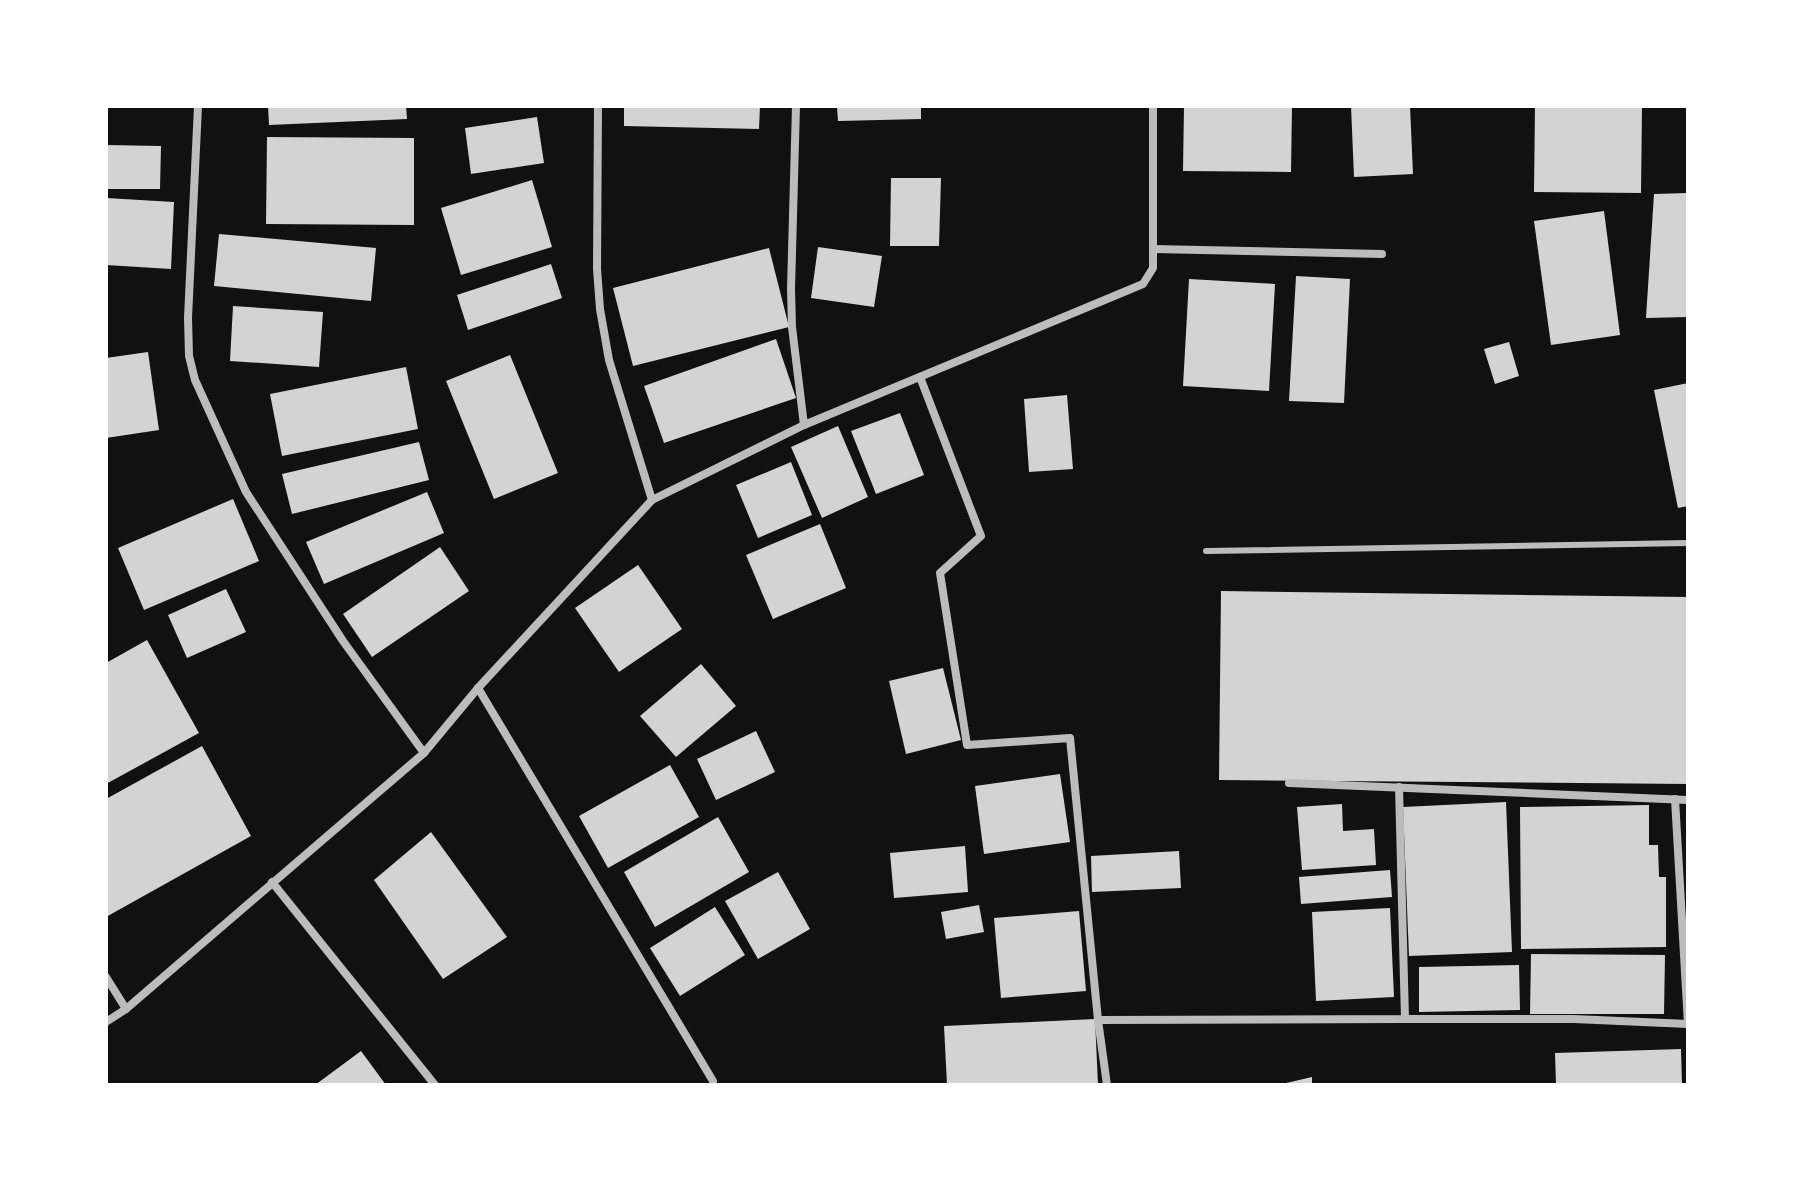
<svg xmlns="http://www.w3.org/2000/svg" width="1794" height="1191" font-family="'IBM Plex Sans',sans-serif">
  <rect width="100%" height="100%" fill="#111"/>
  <!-- building -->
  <g fill="#d3d3d3">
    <polygon points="268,106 406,106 407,119 269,125"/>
    <polygon points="624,106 760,106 759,129 624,126"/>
    <polygon points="837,106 921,106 921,119 838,121"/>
    <polygon points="1184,106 1292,106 1291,172 1183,171"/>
    <polygon points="1351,106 1410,106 1413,174 1354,177"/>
    <polygon points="1535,106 1642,106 1641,193 1534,192"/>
    <polygon points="537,117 544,163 471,174 465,128"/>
    <polygon points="267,137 414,138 414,225 266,224"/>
    <polygon points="106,145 161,146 160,189 106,189"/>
    <polygon points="891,178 941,178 939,246 890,246"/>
    <polygon points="532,180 552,247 461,275 441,208"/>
    <polygon points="1688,193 1688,317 1646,318 1654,194"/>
    <polygon points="106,198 174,202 171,269 106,265"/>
    <polygon points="1604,211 1620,335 1551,345 1534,221"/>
    <polygon points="219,234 376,248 371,301 214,286"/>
    <polygon points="818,247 882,256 874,307 811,298"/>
    <polygon points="769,248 789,327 633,366 613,288"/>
    <polygon points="551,264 562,298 468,330 457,295"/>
    <polygon points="1296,276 1350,279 1344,403 1289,401"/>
    <polygon points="1189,279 1275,284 1269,391 1183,386"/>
    <polygon points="233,306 323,312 319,367 230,361"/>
    <polygon points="776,339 796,398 664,443 644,386"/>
    <polygon points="1509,342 1519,376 1495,384 1484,349"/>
    <polygon points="148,352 159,430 106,438 106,358"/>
    <polygon points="510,355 558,473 494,499 446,381"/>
    <polygon points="406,367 418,429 282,456 270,394"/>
    <polygon points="1688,383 1688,506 1678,508 1654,390"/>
    <polygon points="1067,395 1073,469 1029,472 1024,399"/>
    <polygon points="900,413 924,475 876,494 851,431"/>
    <polygon points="838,426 868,497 822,518 791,447"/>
    <polygon points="419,442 429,480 292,514 282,474"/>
    <polygon points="791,462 812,515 758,538 736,485"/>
    <polygon points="427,492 444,533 324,584 306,542"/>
    <polygon points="233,499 259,561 144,610 118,548"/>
    <polygon points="820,524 846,588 773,619 746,555"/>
    <polygon points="440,547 469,591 372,657 343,614"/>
    <polygon points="638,565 682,629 619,672 575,608"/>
    <polygon points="226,589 246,632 187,658 168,615"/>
    <polygon points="1221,591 1688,597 1688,784 1219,780"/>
    <polygon points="147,640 199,733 106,784 106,663"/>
    <polygon points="701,664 736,706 676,757 640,716"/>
    <polygon points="943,668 961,740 906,754 889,681"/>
    <polygon points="756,731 775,772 716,800 697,759"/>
    <polygon points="202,746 251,836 106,917 106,799"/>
    <polygon points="670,765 699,817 608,868 579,816"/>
    <polygon points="1060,774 1070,842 984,854 975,786"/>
    <polygon points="1506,802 1512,952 1409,956 1403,807"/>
    <polygon points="1342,804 1343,831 1374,829 1376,865 1302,870 1297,807"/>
    <polygon points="1649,805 1649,845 1658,845 1659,877 1666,877 1666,947 1521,949 1520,807"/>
    <polygon points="718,817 749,872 655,927 624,872"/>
    <polygon points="431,832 507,937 443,979 374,880"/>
    <polygon points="965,846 968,892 894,898 890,853"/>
    <polygon points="1179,851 1181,888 1092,892 1091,856"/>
    <polygon points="1390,870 1392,897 1301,904 1299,877"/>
    <polygon points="778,872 810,929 758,959 725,901"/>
    <polygon points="979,905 984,932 946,939 941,912"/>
    <polygon points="715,907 745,955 680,996 650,948"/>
    <polygon points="1390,908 1394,997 1316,1001 1312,912"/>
    <polygon points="1079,911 1086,991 1001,998 994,918"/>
    <polygon points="1531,954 1665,955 1664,1014 1530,1014"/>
    <polygon points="1519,965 1520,1010 1419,1012 1419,967"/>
    <polygon points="1095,1019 1098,1085 947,1085 944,1026"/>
    <polygon points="1681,1049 1682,1085 1556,1085 1555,1053"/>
    <polygon points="361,1051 386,1085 315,1085"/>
    <polygon points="1312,1077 1312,1085 1282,1085 1282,1084"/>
  </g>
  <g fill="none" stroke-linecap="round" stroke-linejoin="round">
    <!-- service -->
    <polyline stroke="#bcbcbc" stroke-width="6" points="1206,551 1688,543"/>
    <!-- minor -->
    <g stroke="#bcbcbc" stroke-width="8">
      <polyline points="198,106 188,318 189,356 195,380 246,492 343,641 424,753"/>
      <polyline points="598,106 597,269 600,309 609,360 652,500"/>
      <polyline points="796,106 791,289 792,327 804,425"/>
      <polyline points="1153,249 1382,254"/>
      <polyline points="920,377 981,536 940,573 967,745 1070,738 1098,1020"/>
      <polyline points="478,688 713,1081"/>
      <polyline points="1289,783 1688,800"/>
      <polyline points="1675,799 1688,1024"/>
      <polyline points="272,882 435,1085"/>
      <polyline points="106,977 126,1009"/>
      <polyline points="1405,1019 1574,1019 1688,1024"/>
      <polyline points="106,1022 126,1009 424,753 478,688 652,500 804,425 1143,284 1153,268 1153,106"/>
      <polyline points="1107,1085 1098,1020 1405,1019 1399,787"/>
    </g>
  </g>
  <!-- border -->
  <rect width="1794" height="1191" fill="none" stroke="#ffffff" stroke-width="216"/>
</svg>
